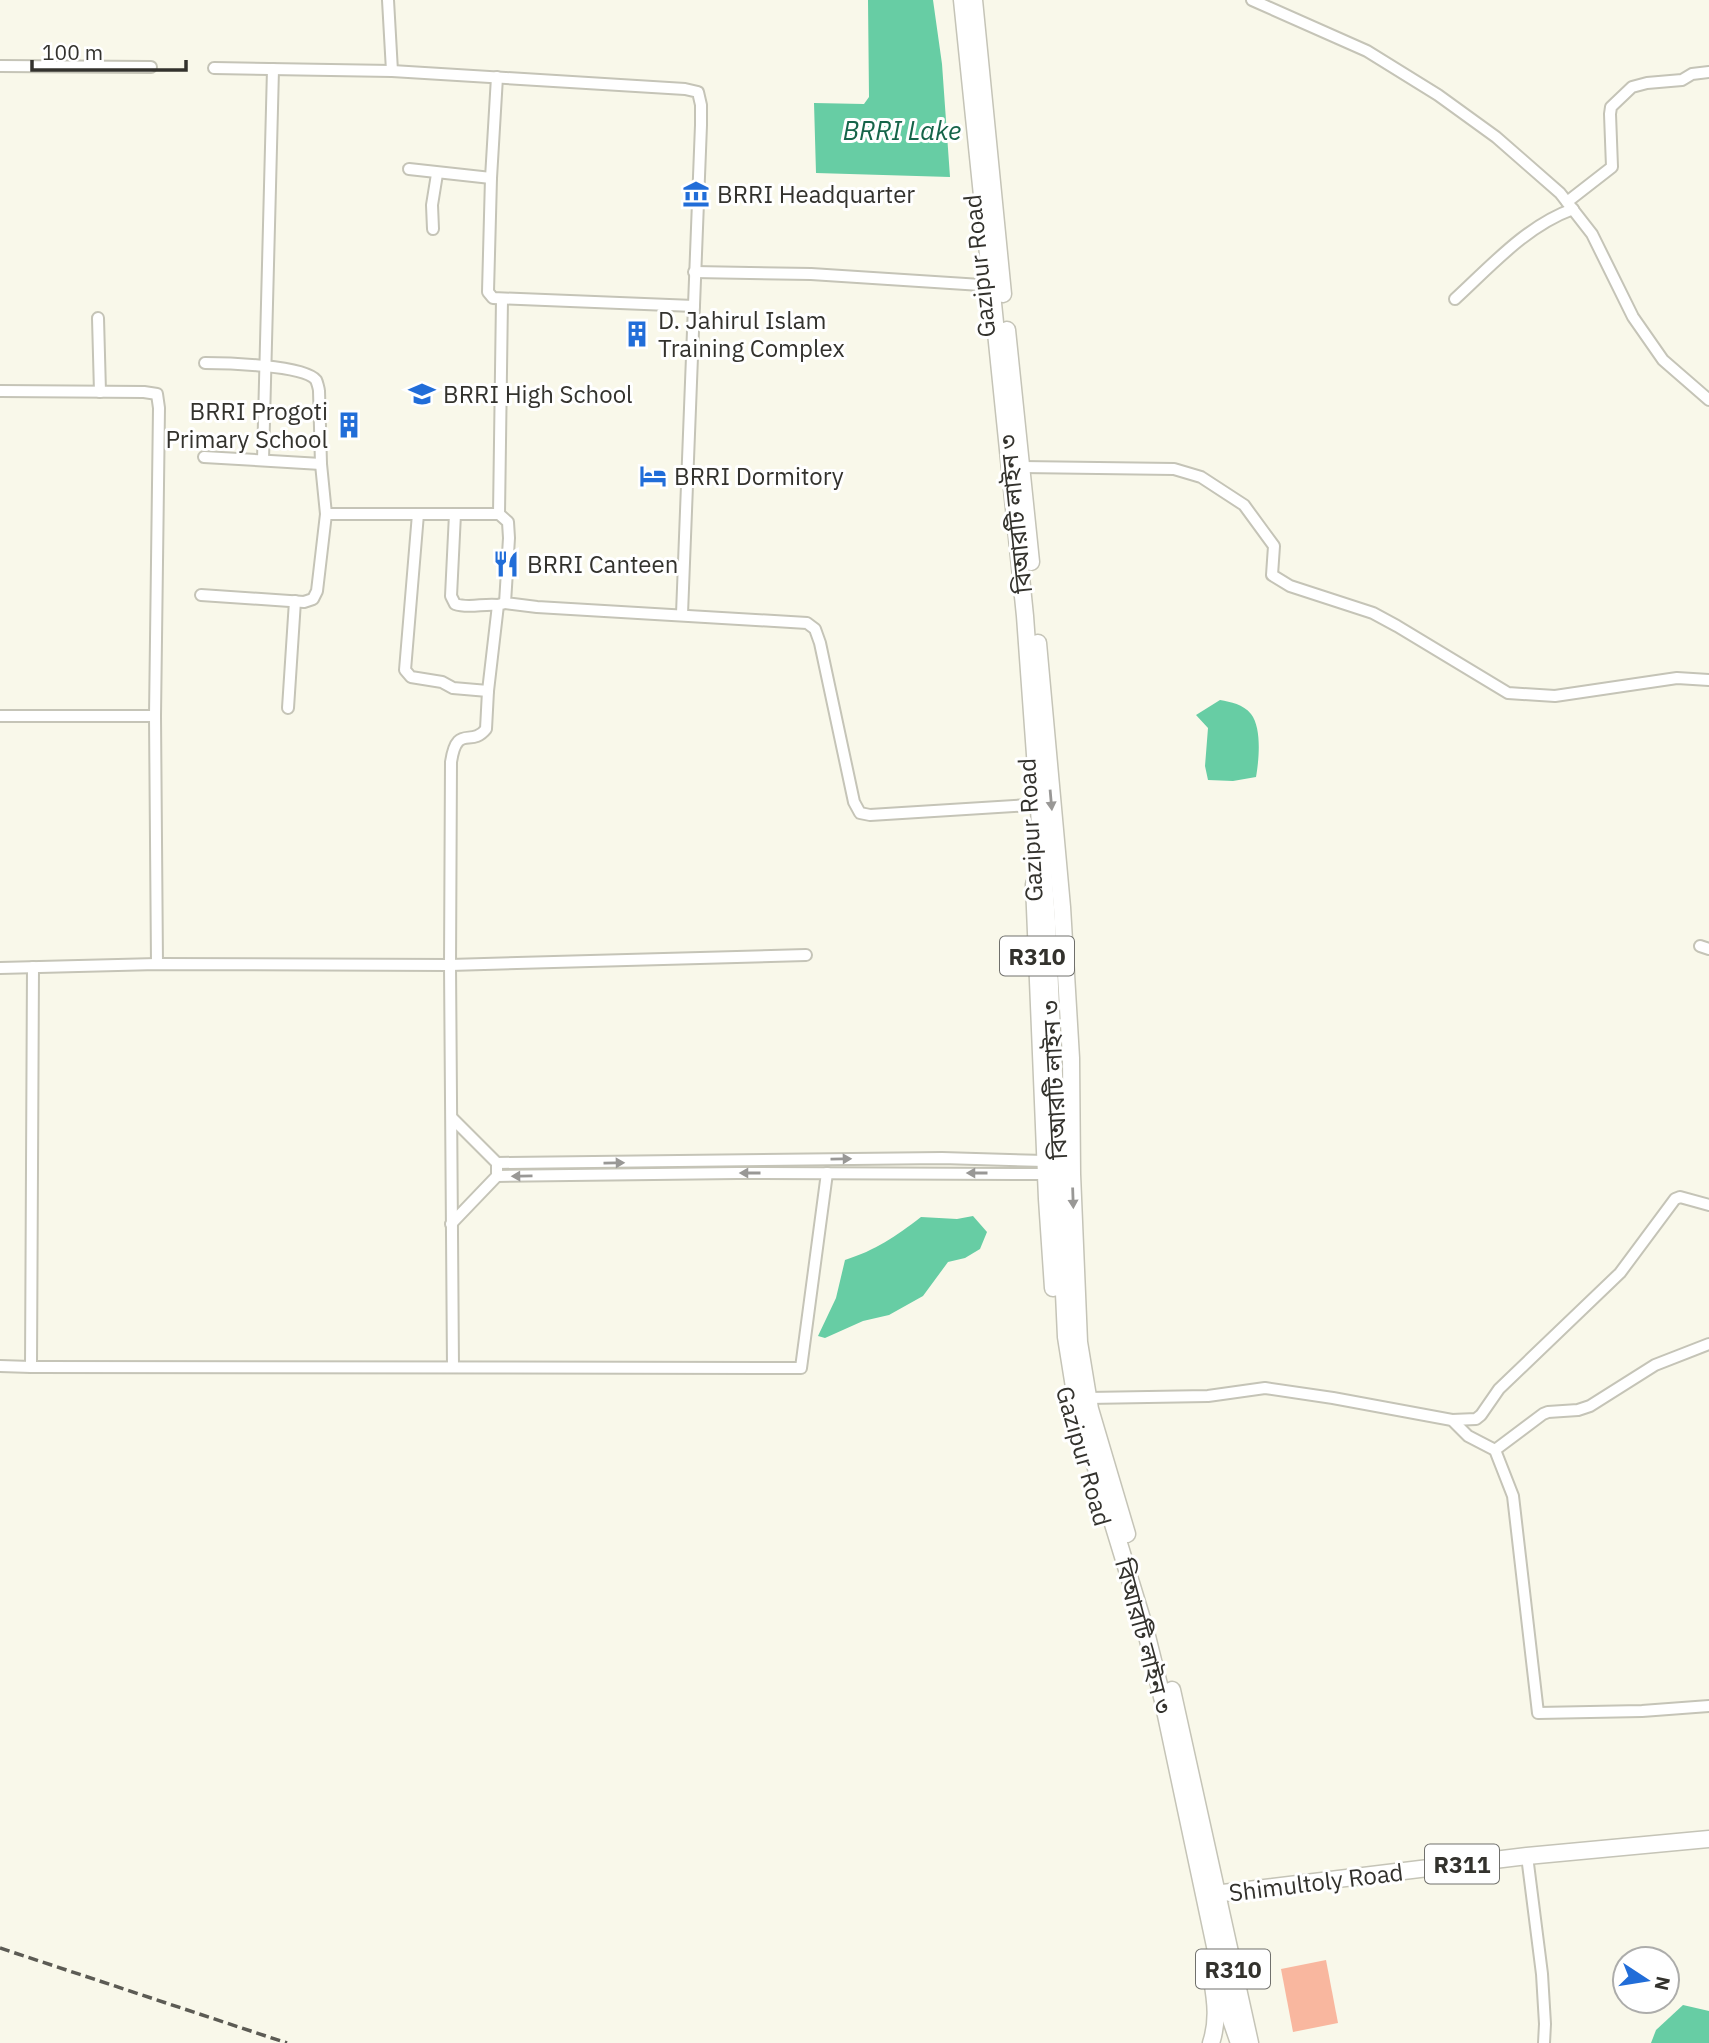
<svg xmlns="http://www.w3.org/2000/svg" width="1709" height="2043" font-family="'IBM Plex Sans','Noto Sans Bengali',sans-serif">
  <rect width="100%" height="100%" fill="#f9f8ea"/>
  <!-- green -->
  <polygon fill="#f9b79f" points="1326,1960 1338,2023 1293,2032 1281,1969"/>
  <!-- water -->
  <g fill="#67cda4">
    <polygon points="868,0 933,0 942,64 950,177 816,173 814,103 864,104 869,97"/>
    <path d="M1220,700C1231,702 1243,704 1251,714C1262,728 1259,760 1256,777L1233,781L1208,780L1205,766L1208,728L1196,715Z"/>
    <path d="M973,1216L987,1232L980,1249L965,1258L948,1262L923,1296L889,1315L863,1321L825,1338L818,1336L836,1298L845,1260C876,1250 895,1237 921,1217L957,1219Z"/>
    <polygon points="1683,2005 1709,2011 1709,2043 1651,2043 1656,2030"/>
  </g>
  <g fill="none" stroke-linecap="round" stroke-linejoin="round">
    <!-- street casing -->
    <g stroke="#c5c4b7" stroke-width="14">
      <g id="street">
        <polyline points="388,0 392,71"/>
        <polyline points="1252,0 1367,51 1438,95 1496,137 1560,193 1592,234 1633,317 1663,360 1709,400"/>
        <polyline points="0,66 151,67"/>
        <polyline points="214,68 392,71 685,89 698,92 701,105 701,125 682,614"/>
        <polyline points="497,77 491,178 488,292 493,298 694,306"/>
        <polyline points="409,169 491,178"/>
        <polyline points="1567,202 1612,167 1610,114 1611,107 1632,87 1647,83 1682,80 1692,74 1709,72"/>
        <polyline points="433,229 432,205 437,174"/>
        <polyline points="694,272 811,274 981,285"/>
        <path d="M1455,299C1491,266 1526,226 1573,209"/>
        <polyline points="98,318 100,392"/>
        <polyline points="0,391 144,392 157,394 159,408 155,716 157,964"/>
        <polyline points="204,457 321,464"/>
        <polyline points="263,460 273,69"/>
        <polyline points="1022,467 1174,469 1201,477 1244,505 1274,546 1272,575 1290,586 1373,613 1397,626 1508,693 1555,696 1677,678 1709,680"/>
        <polyline points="326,514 499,514 508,522 509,538 505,603 537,607 807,623 815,629 820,643 854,802 860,813 870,815 1030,805"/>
        <polyline points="418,514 405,670 411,677 442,682 453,688 488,691"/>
        <path d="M455,514L451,596L455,604C469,609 484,603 498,605"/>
        <polyline points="499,514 502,299"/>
        <path d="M201,595L304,602L313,599L317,591L326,514L321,464L319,391C319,389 317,382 316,380C304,365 225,363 205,363"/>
        <polyline points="288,708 295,601"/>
        <polyline points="0,716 155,716"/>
        <polyline points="1700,946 1709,949"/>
        <polyline points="0,968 157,964 450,965 806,955"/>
        <polyline points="497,1163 942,1158 1045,1161"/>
        <polyline points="497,1176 737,1173 1046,1174"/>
        <polyline points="451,1224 497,1176 497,1163 452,1118"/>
        <polyline points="0,1366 31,1367 33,967"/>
        <polyline points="31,1367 801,1368 827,1173"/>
        <path d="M453,1367L450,965L451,762C457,723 471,748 486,729L488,691L498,605L505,603"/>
        <polyline points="1088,1398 1208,1396 1265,1388 1333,1398 1452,1420 1468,1436 1495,1450 1513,1496 1538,1713 1642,1711 1709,1706"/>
        <polyline points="1452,1420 1476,1419 1481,1415 1499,1389 1620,1273 1675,1199 1680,1197 1709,1205"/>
        <polyline points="1495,1450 1543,1414 1548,1412 1578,1410 1590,1406 1655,1365 1709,1344"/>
        <polyline points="1527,1856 1542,1974 1545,2024 1544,2043"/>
      </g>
    </g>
    <!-- primary casing -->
    <g stroke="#c5c4b7" stroke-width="19">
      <g id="primary">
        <polyline points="962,0 1025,616 1047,921 1066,1337 1077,1406 1146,1632 1163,1701 1230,2017 1239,2043"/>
        <polyline points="974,0 1003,294"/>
        <polyline points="1007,330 1031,562"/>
        <polyline points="1038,643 1062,907 1071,1058 1072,1174 1079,1342 1090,1409 1127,1534"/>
        <polyline points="1034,884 1047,1199 1053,1288"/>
        <polyline points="1172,1690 1250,2043"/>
        <polyline points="1206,1895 1527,1856 1709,1839"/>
        <path d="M1211,2043C1218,2022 1216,2002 1212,1980"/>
      </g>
    </g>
    <!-- street -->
    <use href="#street" stroke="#fff" stroke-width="10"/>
    <!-- primary -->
    <use href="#primary" stroke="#fff" stroke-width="16"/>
    <!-- rail -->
    <polyline stroke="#5c5b54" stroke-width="3.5" stroke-dasharray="10 5" stroke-linecap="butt" points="0,1948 287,2043"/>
  </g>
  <!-- one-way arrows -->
  <defs><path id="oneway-solid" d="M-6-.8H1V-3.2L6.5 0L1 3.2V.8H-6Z" transform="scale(1.75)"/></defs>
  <g fill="#999896">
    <use href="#oneway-solid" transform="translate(1051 800) rotate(85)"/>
    <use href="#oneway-solid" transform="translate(841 1159) rotate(-1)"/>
    <use href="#oneway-solid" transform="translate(614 1163) rotate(-1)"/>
    <use href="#oneway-solid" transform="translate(750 1173) rotate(-180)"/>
    <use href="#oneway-solid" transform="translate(977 1173) rotate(-180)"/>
    <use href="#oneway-solid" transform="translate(522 1176) rotate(179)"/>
    <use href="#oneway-solid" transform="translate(1073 1198) rotate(88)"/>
  </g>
  <!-- icons -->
  <defs>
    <g id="museum-bare" transform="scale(2.1)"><path d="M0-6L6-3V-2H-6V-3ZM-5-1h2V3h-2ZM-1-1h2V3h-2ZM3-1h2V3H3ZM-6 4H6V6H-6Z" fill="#216dd8" stroke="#fff" stroke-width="2.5" paint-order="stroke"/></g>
    <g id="building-bare" transform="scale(2.1)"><path d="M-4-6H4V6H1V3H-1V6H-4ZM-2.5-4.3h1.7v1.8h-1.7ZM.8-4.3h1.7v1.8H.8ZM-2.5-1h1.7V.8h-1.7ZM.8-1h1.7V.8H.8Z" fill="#216dd8" stroke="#fff" stroke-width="2.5" paint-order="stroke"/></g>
    <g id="school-bare" transform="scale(2.1)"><path d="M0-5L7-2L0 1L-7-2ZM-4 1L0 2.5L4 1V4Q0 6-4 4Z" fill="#216dd8" stroke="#fff" stroke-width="2.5" paint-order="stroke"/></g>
    <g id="hotel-bare" transform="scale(2.1)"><path d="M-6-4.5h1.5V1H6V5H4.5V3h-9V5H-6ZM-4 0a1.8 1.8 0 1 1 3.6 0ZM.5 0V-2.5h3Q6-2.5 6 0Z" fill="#216dd8" stroke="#fff" stroke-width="2.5" paint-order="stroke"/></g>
    <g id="restaurant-bare" transform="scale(2.1)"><path d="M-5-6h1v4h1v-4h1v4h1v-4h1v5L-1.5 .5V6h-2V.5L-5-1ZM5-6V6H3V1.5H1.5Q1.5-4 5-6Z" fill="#216dd8" stroke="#fff" stroke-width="2.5" paint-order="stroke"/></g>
  </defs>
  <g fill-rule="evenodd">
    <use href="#museum-bare" x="696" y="194"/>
    <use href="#building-bare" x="637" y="334"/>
    <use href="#school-bare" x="422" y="394"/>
    <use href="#building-bare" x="349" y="425"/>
    <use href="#hotel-bare" x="653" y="476"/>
    <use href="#restaurant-bare" x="506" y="564"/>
  </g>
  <g text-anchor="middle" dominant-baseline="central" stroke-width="6" stroke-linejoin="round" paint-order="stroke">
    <!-- shield labels -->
    <g fill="#fff" stroke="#70706c" stroke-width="2">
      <rect x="1000" y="936.5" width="74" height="39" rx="5"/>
      <rect x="1425" y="1844.5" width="74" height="39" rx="5"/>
      <rect x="1196" y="1949.5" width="74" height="39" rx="5"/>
    </g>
    <g font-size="23" font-weight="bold" fill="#33322d">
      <text x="1037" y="956">R310</text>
      <text x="1462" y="1864">R311</text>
      <text x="1233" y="1969">R310</text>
    </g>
    <!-- poi labels -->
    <g font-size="24" fill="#33322d" stroke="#fff" text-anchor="start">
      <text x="717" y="194">BRRI Headquarter</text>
      <text x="658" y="320">D. Jahirul Islam<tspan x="658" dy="28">Training Complex</tspan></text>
      <text x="443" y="394">BRRI High School</text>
      <text x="328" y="411" text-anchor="end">BRRI Progoti<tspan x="328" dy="28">Primary School</tspan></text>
      <text x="674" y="476">BRRI Dormitory</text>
      <text x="527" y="564">BRRI Canteen</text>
    </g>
    <!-- street labels -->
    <g font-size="24" fill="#33322d" stroke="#fff">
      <text transform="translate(979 266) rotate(-96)">Gazipur Road</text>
      <text transform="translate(1015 514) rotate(-96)">বিআরটি লাইন ৩</text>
      <text transform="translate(1030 830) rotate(-93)">Gazipur Road</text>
      <text transform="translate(1054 1080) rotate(-93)">বিআরটি লাইন ৩</text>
      <text transform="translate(1084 1456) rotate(74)">Gazipur Road</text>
      <text transform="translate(1144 1636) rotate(75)">বিআরটি লাইন ৩</text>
      <text transform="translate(1316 1882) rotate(-7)">Shimultoly Road</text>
    </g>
    <!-- water labels -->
    <g font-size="26" font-style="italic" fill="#156449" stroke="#fff">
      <text x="902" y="130">BRRI Lake</text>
    </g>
  </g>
  <!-- north arrow -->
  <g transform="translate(1646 1980) rotate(102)"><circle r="33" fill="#ffffff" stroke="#adadab" stroke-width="2"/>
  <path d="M0-5L12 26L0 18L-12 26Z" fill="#216dd8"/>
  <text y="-10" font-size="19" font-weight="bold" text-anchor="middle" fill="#33322d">N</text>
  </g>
  <!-- scale -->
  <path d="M32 60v10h154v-10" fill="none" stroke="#33322d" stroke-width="3.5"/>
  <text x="42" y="60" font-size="21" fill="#33322d" stroke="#ffffff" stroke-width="5" paint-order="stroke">100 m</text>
</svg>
